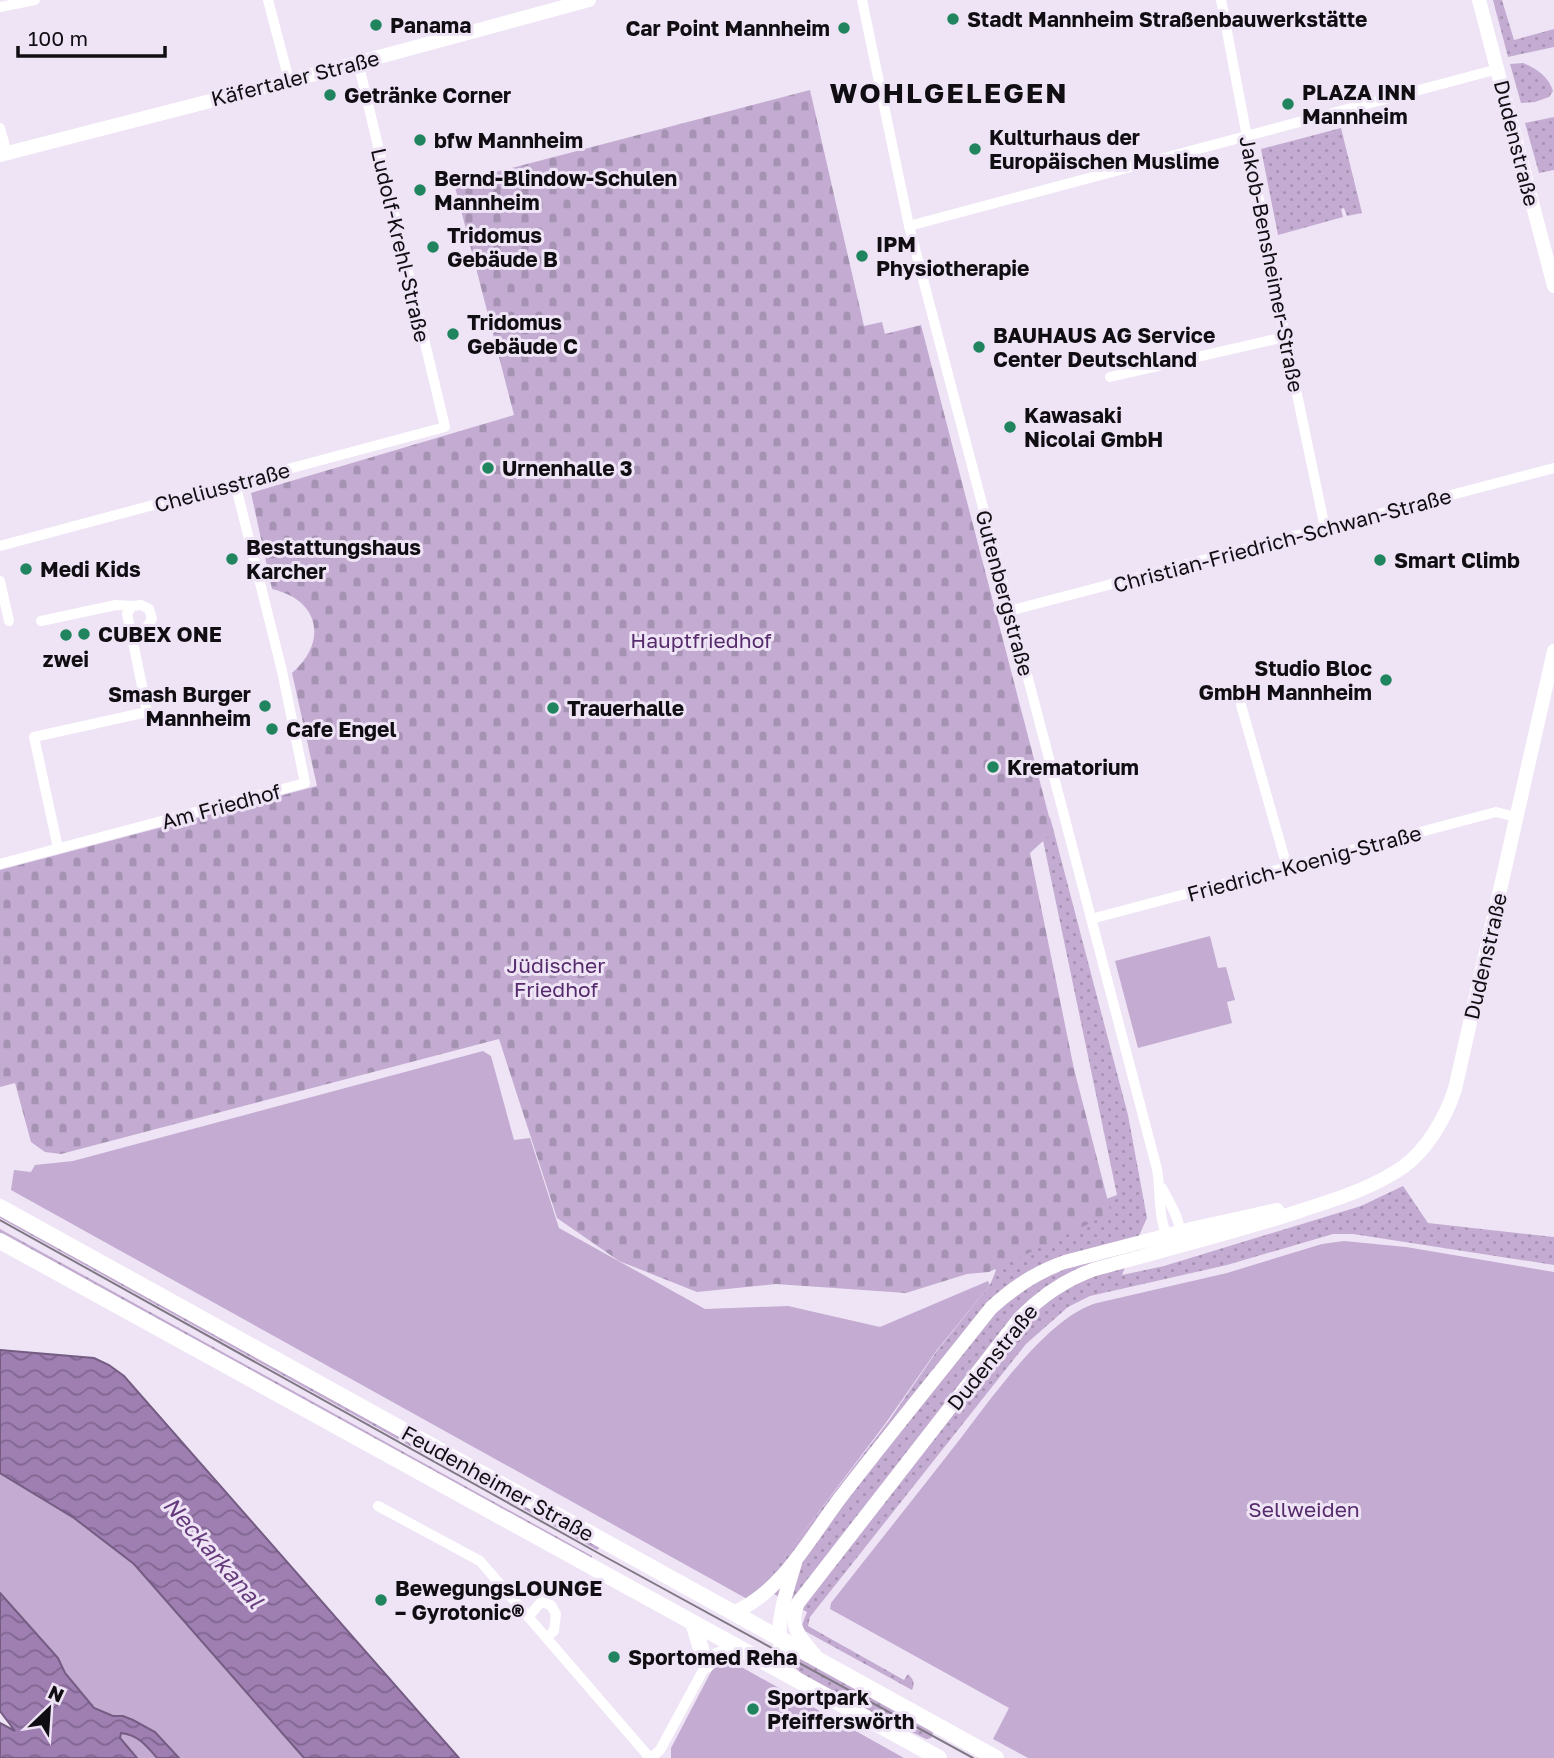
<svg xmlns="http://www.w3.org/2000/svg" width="1554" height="1758" font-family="'Golos Text',sans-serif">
  <defs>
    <pattern id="grass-dots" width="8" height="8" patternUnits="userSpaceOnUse" patternTransform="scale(1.75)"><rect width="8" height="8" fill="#c3abd1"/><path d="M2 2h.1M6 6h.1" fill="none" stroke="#a692b3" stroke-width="1.8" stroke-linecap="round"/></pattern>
    <pattern id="cemetery-stones" width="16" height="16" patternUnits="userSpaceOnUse" patternTransform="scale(1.75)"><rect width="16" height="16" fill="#c3abd1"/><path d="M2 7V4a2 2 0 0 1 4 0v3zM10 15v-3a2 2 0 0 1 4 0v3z" fill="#a692b3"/></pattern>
    <pattern id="water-waves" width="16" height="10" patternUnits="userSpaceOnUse" patternTransform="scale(1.75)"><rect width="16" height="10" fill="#9f7eb2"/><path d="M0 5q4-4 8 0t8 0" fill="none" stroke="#806690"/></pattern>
  </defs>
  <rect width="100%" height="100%" fill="#efe4f6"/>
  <!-- grass -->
  <g fill="url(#grass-dots)">
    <polygon points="1493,0 1502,0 1514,40 1554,29 1554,47 1508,57"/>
    <path d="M1523,63C1536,68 1549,77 1553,91L1549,97L1535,102L1521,103L1510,64Z"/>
    <polygon points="1554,117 1554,170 1539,173 1525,123"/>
    <polygon points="1341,128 1362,213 1347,216 1344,208 1341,209 1343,217 1278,235 1261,149"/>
    <path d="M1050,817L1128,1115L1147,1218L1133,1249L1163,1242L1131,1253L1122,1275L1164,1266L1361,1206L1403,1186L1428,1223L1554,1237V1265L1353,1234H1333L1227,1265L1090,1296L1068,1307L1026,1344L810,1617L808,1626L904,1680L908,1674C914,1680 915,1683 912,1690L805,1631L802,1625L807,1612L761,1587L888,1422L937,1351L990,1285L996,1270L984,1258L1106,1199L1117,1195L1040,826Z"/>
    <polygon points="0,1214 601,1546 597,1550 0,1218"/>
    <polygon points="0,1229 592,1556 591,1560 0,1235"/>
    <path d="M785,1649L932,1729L933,1734L931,1738L926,1739L811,1682C799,1672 790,1664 785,1649Z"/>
  </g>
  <!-- cemetery -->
  <path fill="url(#cemetery-stones)" d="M810,90L864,326L882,322L885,334L921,325L1053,832L1030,853L1074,1069L1111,1213L989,1272L967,1274L906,1293L776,1284L697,1292L619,1261L557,1218L499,1039L61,1154L45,1152L31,1142L15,1083L0,1087V870L317,786L292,673C328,642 320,600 272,589L251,493L514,415L454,183Z"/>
  <!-- green -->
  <g fill="#c3abd1">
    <polygon points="1210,936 1218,968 1226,967 1235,1000 1227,1002 1232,1023 1138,1048 1115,961"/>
    <polygon points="483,1051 491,1056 514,1140 530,1138 559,1228 705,1309 788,1306 880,1327 988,1281 990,1285 937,1350 885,1424 761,1588 749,1600 11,1190 14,1170 31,1172 35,1165 73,1161"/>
    <path d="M1344,1241L1406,1247L1554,1272V1758H1028L993,1739L1009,1708L830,1609L831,1603C869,1554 908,1506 946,1457C982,1413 1043,1318 1097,1303L1227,1273L1322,1244Z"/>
    <polygon points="0,1471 108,1540 130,1557 304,1758 135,1758 0,1599"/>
    <polygon points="727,1662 736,1664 904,1758 671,1758 671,1748 712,1670 718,1664"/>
  </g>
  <!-- water -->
  <g fill="url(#water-waves)" stroke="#745c82" stroke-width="2">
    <polygon points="0,1350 94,1358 109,1365 124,1376 459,1758 304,1758 134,1564 74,1518 0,1473"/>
    <path d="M0,1593L58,1658L65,1673L94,1708L113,1716H123L133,1720L155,1732L179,1758H157C146,1745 138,1735 121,1733L120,1738L137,1758H0V1723L15,1731L0,1711Z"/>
  </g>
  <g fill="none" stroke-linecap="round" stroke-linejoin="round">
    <!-- minor -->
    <g stroke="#fff" stroke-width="10">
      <polyline points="268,0 289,80"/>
      <path d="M862,0L909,226L1157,1169C1161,1189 1157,1226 1171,1240"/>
      <polyline points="1221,0 1285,337 1325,528"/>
      <polyline points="0,7 35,0"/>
      <polyline points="0,128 7,153"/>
      <polyline points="909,226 1498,69"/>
      <polyline points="1110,377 1285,337"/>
      <polyline points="0,546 445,427 358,62"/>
      <polyline points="0,581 9,621"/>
      <polyline points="1009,611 1554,468"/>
      <polyline points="41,621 116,605 132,606"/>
      <polyline points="1241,705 1287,867"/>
      <path d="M58,848L34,737L147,712C141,679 134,647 127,614L132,606L141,605L149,609L152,619L145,630L131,633"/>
      <polyline points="0,864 305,783 282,671 235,483"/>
      <polyline points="1091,919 1496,812 1516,817"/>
      <path d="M1162,1188C1169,1202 1182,1221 1180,1238"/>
      <polyline points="378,1506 480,1561 650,1758"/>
      <polyline points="529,1616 541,1602 551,1605 556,1614 554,1631 547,1637"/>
      <polyline points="651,1758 660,1750 706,1665"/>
    </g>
    <!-- tertiary -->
    <g stroke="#fff" stroke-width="14">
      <polyline points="1479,0 1554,286"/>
      <polyline points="0,155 331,70 589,0"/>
      <path d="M733,1613C784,1591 811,1535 844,1493C892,1431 942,1370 991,1308C1014,1287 1036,1272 1065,1262L1195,1228L1277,1210"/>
      <path d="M815,1655C801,1639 787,1625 798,1603L1019,1319C1041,1296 1064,1280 1095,1269C1164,1250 1233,1233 1300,1211C1336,1199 1371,1189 1403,1167C1427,1150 1446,1117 1455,1089L1554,651"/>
      <path d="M789,1676C771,1631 782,1607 795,1563"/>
    </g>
    <!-- secondary -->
    <g stroke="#fff" stroke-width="16">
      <polyline points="0,1207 996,1758"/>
      <polyline points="0,1241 939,1758"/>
      <polyline points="693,1623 706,1665 715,1657 737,1647"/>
    </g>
    <!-- tram -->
    <polyline stroke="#807985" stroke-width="2" points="0,1220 600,1554 973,1758"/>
  </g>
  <!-- markers -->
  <g fill="#20845e" stroke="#efe4f6" stroke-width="2.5">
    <circle cx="953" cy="19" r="7"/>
    <circle cx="376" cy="25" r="7"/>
    <circle cx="844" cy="28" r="7"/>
    <circle cx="330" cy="95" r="7"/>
    <circle cx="1288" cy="104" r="7"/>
    <circle cx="420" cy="140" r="7"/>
    <circle cx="975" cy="149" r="7"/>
    <circle cx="420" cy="190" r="7"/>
    <circle cx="433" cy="247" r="7"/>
    <circle cx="862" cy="256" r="7"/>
    <circle cx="453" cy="334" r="7"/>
    <circle cx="979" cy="347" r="7"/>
    <circle cx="1010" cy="427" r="7"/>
    <circle cx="488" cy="468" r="7"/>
    <circle cx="232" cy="559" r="7"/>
    <circle cx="1380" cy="560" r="7"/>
    <circle cx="26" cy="569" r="7"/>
    <circle cx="84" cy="634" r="7"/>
    <circle cx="66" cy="635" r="7"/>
    <circle cx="1386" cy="680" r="7"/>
    <circle cx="265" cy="706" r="7"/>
    <circle cx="553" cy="708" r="7"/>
    <circle cx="272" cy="729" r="7"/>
    <circle cx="993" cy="767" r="7"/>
    <circle cx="381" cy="1600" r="7"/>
    <circle cx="614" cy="1657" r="7"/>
    <circle cx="753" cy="1709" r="7"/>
  </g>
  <g text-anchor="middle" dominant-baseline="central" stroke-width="6" stroke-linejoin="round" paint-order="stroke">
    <!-- poi labels -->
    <g font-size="21" font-weight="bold" fill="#110e13" stroke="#efe4f6" text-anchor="start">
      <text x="967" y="19">Stadt Mannheim Straßenbauwerkstätte</text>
      <text x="390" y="25">Panama</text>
      <text x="830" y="28" text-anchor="end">Car Point Mannheim</text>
      <text x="1302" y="92">PLAZA INN<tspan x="1302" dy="24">Mannheim</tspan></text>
      <text x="344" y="95">Getränke Corner</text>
      <text x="989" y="137">Kulturhaus der<tspan x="989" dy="24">Europäischen Muslime</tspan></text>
      <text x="434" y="140">bfw Mannheim</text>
      <text x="434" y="178">Bernd-Blindow-Schulen<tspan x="434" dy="24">Mannheim</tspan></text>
      <text x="447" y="235">Tridomus<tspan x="447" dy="24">Gebäude B</tspan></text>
      <text x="876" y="244">IPM<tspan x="876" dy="24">Physiotherapie</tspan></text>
      <text x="467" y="322">Tridomus<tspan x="467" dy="24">Gebäude C</tspan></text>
      <text x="993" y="335">BAUHAUS AG Service<tspan x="993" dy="24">Center Deutschland</tspan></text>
      <text x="1024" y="415">Kawasaki<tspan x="1024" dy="24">Nicolai GmbH</tspan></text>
      <text x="502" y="468">Urnenhalle 3</text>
      <text x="246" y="547">Bestattungshaus<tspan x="246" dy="24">Karcher</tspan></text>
      <text x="1394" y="560">Smart Climb</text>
      <text x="40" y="569">Medi Kids</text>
      <text x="98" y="634">CUBEX ONE</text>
      <text x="66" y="659" text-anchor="middle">zwei</text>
      <text x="1372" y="668" text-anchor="end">Studio Bloc<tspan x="1372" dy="24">GmbH Mannheim</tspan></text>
      <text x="251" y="694" text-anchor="end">Smash Burger<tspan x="251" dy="24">Mannheim</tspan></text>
      <text x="567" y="708">Trauerhalle</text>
      <text x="286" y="729">Cafe Engel</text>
      <text x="1007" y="767">Krematorium</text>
      <text x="395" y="1588">BewegungsLOUNGE<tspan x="395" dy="24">– Gyrotonic®</tspan></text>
      <text x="628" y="1657">Sportomed Reha</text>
      <text x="767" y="1697">Sportpark<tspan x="767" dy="24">Pfeifferswörth</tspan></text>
    </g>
    <!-- street labels -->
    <g font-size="21" fill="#110e13" stroke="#efe4f6">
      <text transform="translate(295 78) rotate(-14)">Käfertaler Straße</text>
      <text transform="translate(1517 143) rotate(76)">Dudenstraße</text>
      <text transform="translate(401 245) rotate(77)">Ludolf-Krehl-Straße</text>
      <text transform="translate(1272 264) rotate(79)">Jakob-Bensheimer-Straße</text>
      <text transform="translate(222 487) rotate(-15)">Cheliusstraße</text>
      <text transform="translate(1282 540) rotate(-15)">Christian-Friedrich-Schwan-Straße</text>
      <text transform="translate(1005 593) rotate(75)">Gutenbergstraße</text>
      <text transform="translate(221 806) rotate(-15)">Am Friedhof</text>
      <text transform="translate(1304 863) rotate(-15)">Friedrich-Koenig-Straße</text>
      <text transform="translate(1485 956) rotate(-77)">Dudenstraße</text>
      <text transform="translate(992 1357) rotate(-51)">Dudenstraße</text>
      <text transform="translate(498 1483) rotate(29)">Feudenheimer Straße</text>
    </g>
    <!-- park labels -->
    <g font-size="21" fill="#552b6c" stroke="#efe4f6">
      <text x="701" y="640">Hauptfriedhof</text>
      <text x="556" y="965">Jüdischer<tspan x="556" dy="24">Friedhof</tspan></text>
      <text x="1304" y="1509">Sellweiden</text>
    </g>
    <!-- water labels -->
    <g font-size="23" font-style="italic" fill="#663c7d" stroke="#efe4f6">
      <text transform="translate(214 1552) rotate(49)">Neckarkanal</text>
    </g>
    <!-- district labels -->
    <g font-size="28" font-weight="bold" letter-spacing="2" fill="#110e13" stroke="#efe4f6">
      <text x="949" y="92">WOHLGELEGEN</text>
    </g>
  </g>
  <!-- north arrow -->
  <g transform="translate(49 1709) rotate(25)" stroke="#efe4f6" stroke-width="5" paint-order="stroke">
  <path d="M0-5L12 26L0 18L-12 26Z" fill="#110e13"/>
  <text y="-10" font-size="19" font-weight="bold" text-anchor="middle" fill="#110e13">N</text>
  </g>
  <!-- scale -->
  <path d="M18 46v10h147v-10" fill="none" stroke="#110e13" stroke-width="3.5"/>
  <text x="28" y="46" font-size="21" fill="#110e13" stroke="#efe4f6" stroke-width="5" paint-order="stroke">100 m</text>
</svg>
